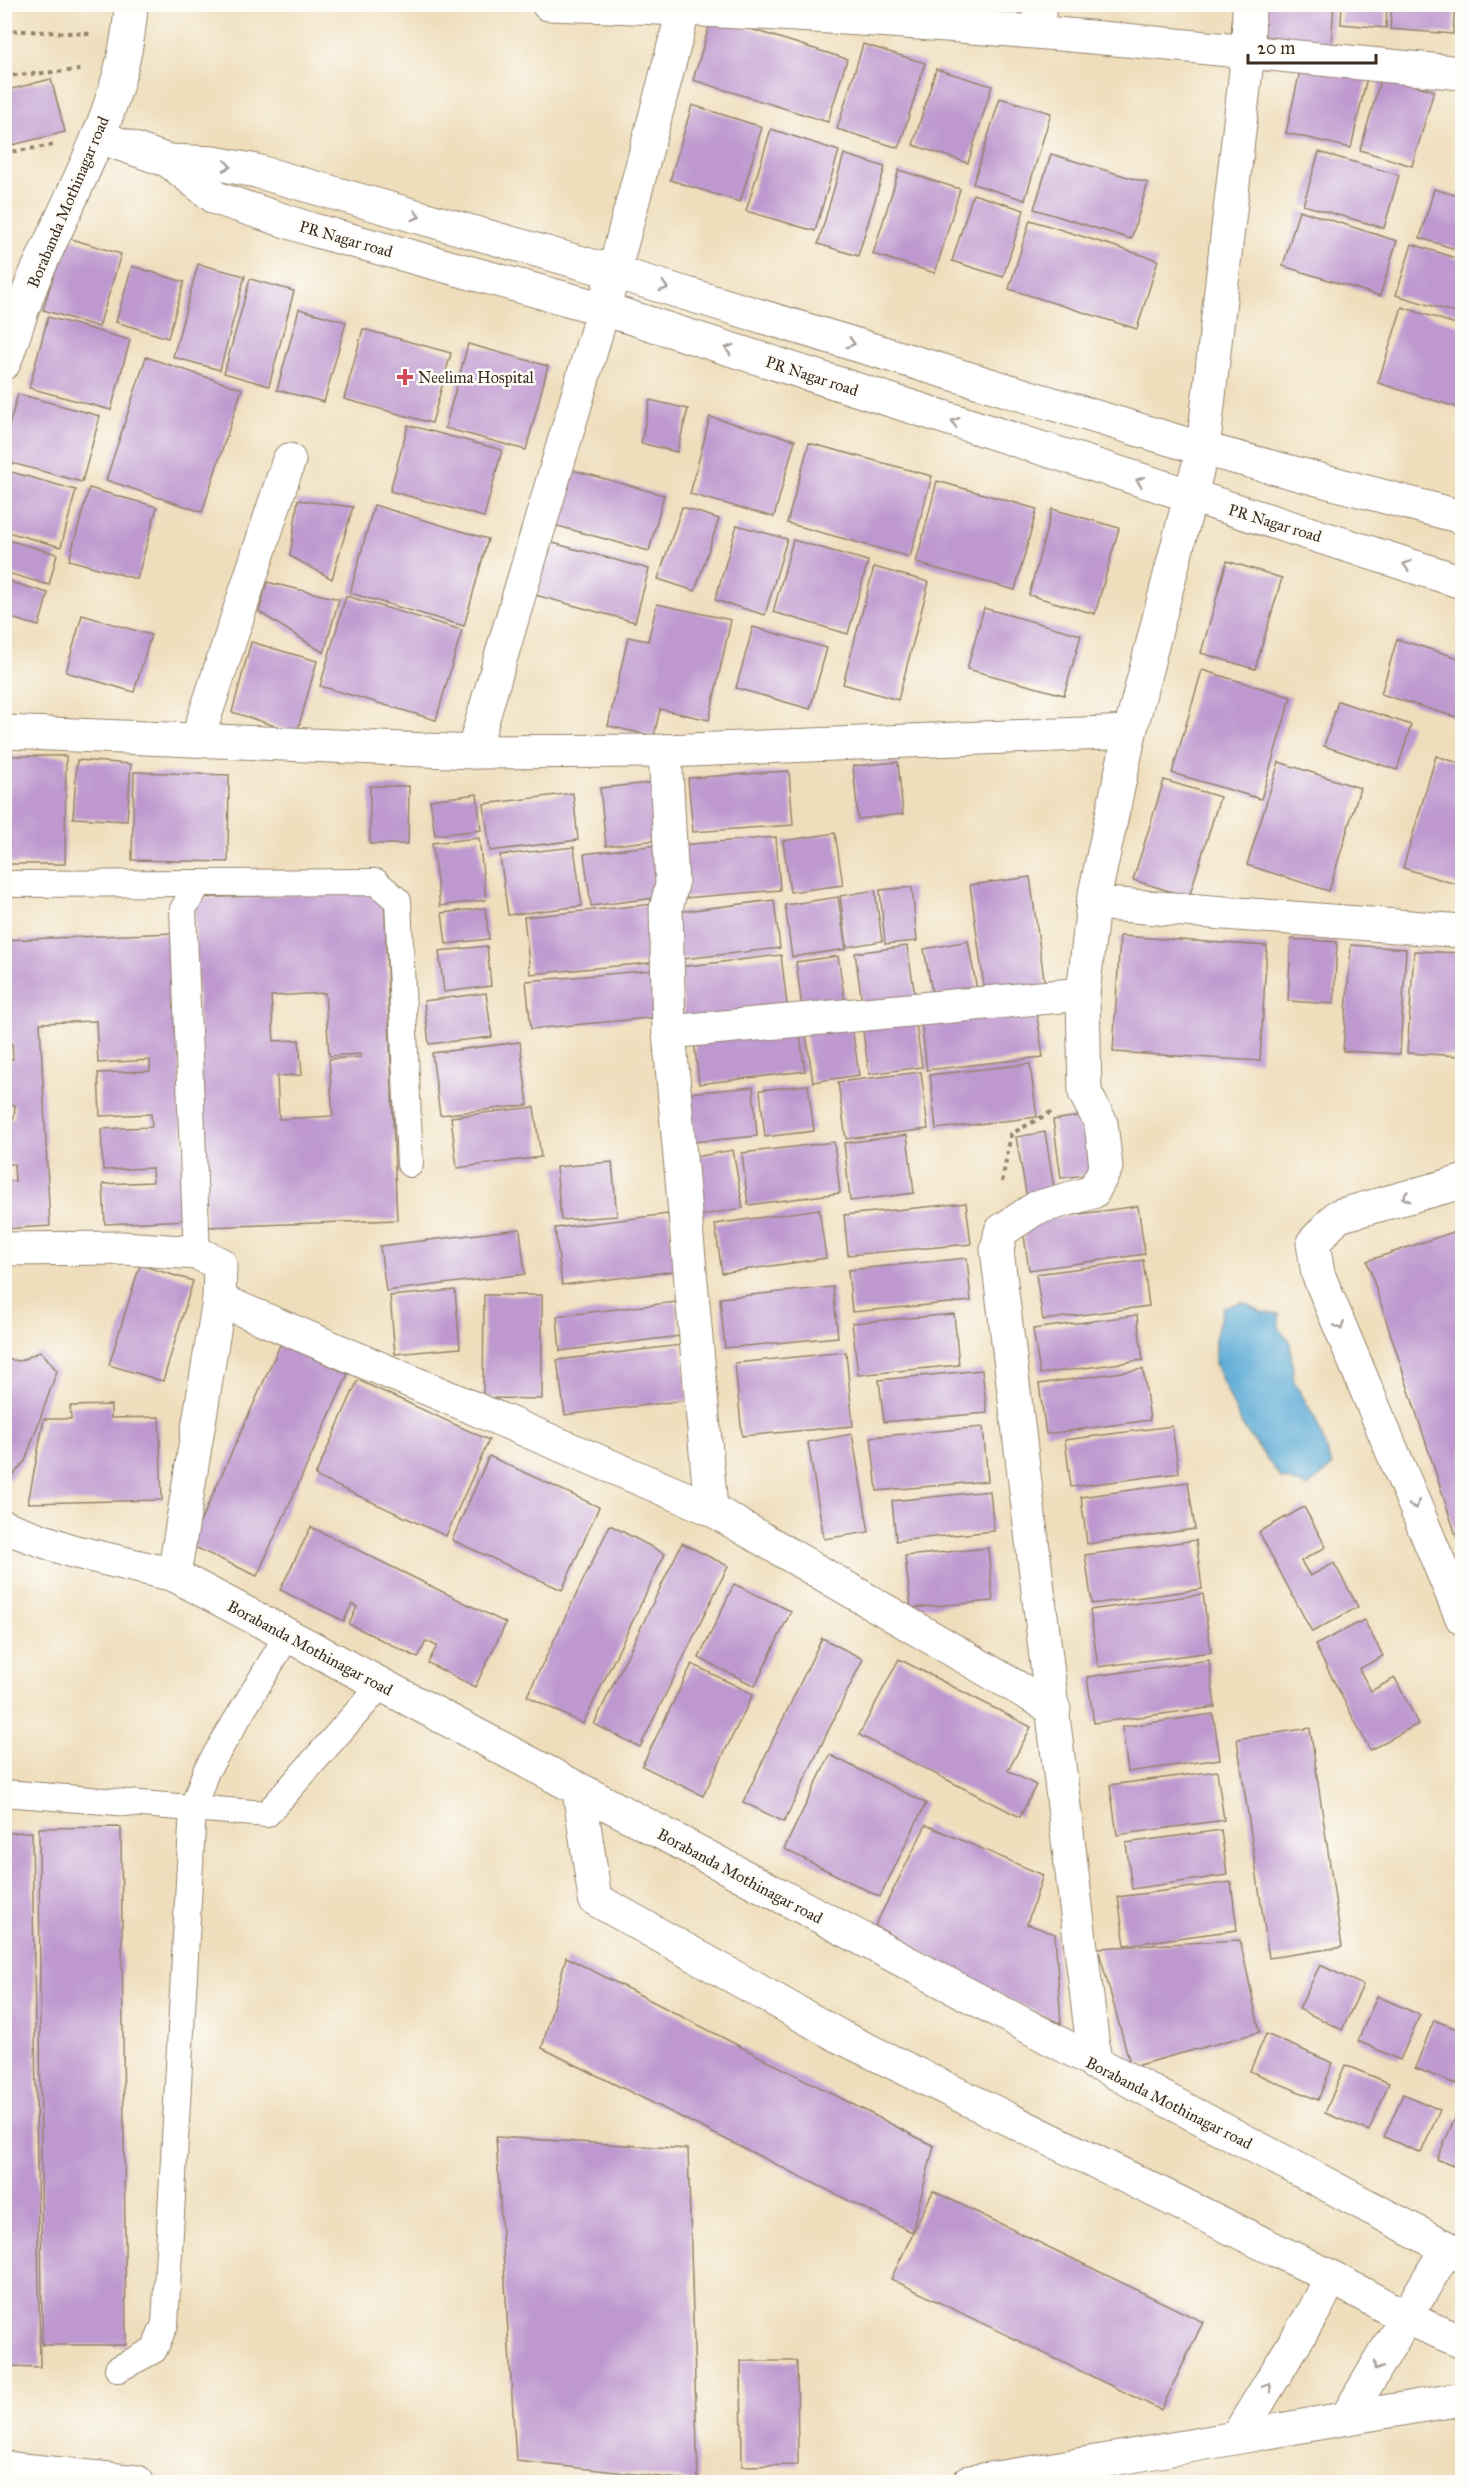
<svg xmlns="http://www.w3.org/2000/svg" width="1467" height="2487" font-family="'IM FELL Great Primer',serif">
  <rect width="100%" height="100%" fill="#fdfcf7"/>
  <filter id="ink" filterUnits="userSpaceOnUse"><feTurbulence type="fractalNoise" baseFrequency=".0167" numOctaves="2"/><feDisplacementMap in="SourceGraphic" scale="12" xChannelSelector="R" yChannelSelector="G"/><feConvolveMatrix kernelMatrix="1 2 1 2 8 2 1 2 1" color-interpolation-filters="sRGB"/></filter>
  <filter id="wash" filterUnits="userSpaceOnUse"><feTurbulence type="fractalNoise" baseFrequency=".008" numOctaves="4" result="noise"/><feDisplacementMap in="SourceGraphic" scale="24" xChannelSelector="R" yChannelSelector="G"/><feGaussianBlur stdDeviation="1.35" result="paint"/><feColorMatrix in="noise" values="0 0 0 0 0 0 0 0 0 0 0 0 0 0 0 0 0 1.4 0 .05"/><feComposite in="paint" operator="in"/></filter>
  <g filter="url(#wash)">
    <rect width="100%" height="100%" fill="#efdebc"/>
    <!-- water -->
    <polygon fill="#5aaad5" stroke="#4a6a7a" stroke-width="1.5" points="1242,1302 1262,1312 1279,1314 1279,1328 1290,1342 1294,1381 1316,1420 1332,1467 1308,1487 1281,1478 1242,1425 1215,1364 1215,1339 1223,1308"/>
    <g id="blocks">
      <!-- building -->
      <g fill="#be98cf" fill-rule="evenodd">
        <polygon points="1257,4 1334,4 1331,47 1258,35"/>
        <polygon points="1342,4 1387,4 1386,28 1341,24"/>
        <polygon points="1392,4 1455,4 1453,34 1390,29"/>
        <polygon points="712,17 847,59 828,122 693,80"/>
        <polygon points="863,44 925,63 899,148 837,129"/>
        <polygon points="1302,62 1367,77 1351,148 1286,133"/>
        <polygon points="936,69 992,86 968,163 913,145"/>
        <polygon points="1382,75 1434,91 1412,166 1360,150"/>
        <polygon points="51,79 65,132 4,147 4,91"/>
        <polygon points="1000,98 1051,113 1025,200 973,184"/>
        <polygon points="692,105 762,127 740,202 670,180"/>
        <polygon points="771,129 839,151 815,231 746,211"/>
        <polygon points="1319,152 1399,175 1384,228 1303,205"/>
        <polygon points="844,154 885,167 858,256 818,244"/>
        <polygon points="1051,154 1148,183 1131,239 1034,209"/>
        <polygon points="899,170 960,189 935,273 873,254"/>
        <polygon points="1434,189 1462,197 1462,251 1420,238"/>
        <polygon points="973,194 1024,210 1003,277 952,261"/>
        <polygon points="1299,210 1397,241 1380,296 1283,266"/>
        <polygon points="1030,220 1158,260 1137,329 1009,289"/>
        <polygon points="65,237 121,254 99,327 43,310"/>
        <polygon points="1412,244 1462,260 1462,315 1396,295"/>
        <polygon points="198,264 245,276 220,370 173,357"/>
        <polygon points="132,266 184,282 168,338 116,322"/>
        <polygon points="250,279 294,291 269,386 224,373"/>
        <polygon points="1402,307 1462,326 1462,409 1378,383"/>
        <polygon points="299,309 346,322 324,402 277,390"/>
        <polygon points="48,317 130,340 111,410 29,388"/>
        <polygon points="363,329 451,353 432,423 344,399"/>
        <polygon points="468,344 548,366 526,450 445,428"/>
        <polygon points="146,357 242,389 202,512 106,480"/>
        <polygon points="18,394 100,416 82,482 4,461 4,444"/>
        <polygon points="650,400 688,409 677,452 641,443"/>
        <polygon points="710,417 795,440 774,517 690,494"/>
        <polygon points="408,425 502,450 484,517 390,491"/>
        <polygon points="809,443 932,476 910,557 787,523"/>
        <polygon points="558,466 664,495 649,551 543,522"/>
        <polygon points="4,470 76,490 61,547 4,531"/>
        <polygon points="937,481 1037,509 1015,590 916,563"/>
        <polygon points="89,488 157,507 137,579 69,560"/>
        <polygon points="298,500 353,507 332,579 290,556"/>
        <polygon points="374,505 488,539 464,626 350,593"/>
        <polygon points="682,507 719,519 695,591 658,579"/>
        <polygon points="1052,509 1119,528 1095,614 1029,595"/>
        <polygon points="737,525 787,539 765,615 715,600"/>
        <polygon points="4,539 57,554 49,585 4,572"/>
        <polygon points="538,539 649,569 635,622 524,592"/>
        <polygon points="793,540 868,561 848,634 773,612"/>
        <polygon points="1227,561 1282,578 1255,669 1201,653"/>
        <polygon points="874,567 929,582 898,700 843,684"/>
        <polygon points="4,580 48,593 39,626 4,616"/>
        <polygon points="267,582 339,599 324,653 259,612"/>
        <polygon points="346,596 462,630 436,720 320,686"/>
        <polygon points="657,604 731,620 709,720 660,709 654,736 608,726 628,637 648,641"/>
        <polygon points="984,608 1081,635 1064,695 967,669"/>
        <polygon points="82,615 151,635 134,692 66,672"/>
        <polygon points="753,627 827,648 810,709 736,688"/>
        <polygon points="1397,639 1462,659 1462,719 1381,694"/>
        <polygon points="251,642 317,661 297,733 232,712"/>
        <polygon points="1202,670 1291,697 1261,799 1172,773"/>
        <polygon points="1338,701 1411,725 1397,770 1324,746"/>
        <polygon points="9,756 66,756 65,864 9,864"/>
        <polygon points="1436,756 1462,764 1462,886 1403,868"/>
        <polygon points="77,760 131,764 127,821 73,818"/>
        <polygon points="898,762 903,814 858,819 853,766"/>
        <polygon points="1279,762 1360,788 1329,891 1247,865"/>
        <polygon points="789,771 793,825 693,832 688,778"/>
        <polygon points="134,772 229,775 228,862 132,860"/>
        <polygon points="1164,780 1220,797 1189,897 1133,880"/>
        <polygon points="660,782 666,839 606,846 600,788"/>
        <polygon points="370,786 409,786 408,844 370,844"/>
        <polygon points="573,793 578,840 490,851 484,804"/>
        <polygon points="477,794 481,830 435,835 430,800"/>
        <polygon points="835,833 843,885 790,892 783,841"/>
        <polygon points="776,837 780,890 684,898 680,845"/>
        <polygon points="479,838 486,900 440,906 432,843"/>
        <polygon points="656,845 662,897 591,906 584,854"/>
        <polygon points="574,847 582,906 508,915 500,855"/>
        <polygon points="1030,877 1045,986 985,994 970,885"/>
        <polygon points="912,887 917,941 885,944 880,890"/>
        <polygon points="875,890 882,941 847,947 840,896"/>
        <path d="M384,892L397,1220L206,1227L194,898ZM325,993L329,1056L361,1054V1057L329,1059L333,1116L279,1119L277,1076L302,1075L299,1040L274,1041L271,996Z"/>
        <polygon points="838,897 846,949 792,957 785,905"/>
        <polygon points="774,900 780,948 675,960 669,913"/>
        <polygon points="654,904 660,962 530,974 524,917"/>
        <polygon points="485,908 489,939 446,944 442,913"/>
        <polygon points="173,933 187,1220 105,1224 103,1184 153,1182 152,1168 103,1170 101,1129 152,1127 151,1114 100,1116 98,1073 150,1071 150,1060 98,1063 96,1021 40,1023 50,1226 4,1229 4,1182 15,1181 14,1164 4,1164 4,1119 14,1118 15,1105 4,1105 4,1059 13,1059 12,1043 4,1044 4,940"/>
        <polygon points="1120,936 1267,946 1260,1061 1113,1052"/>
        <polygon points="1291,939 1337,942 1334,1004 1288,1001"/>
        <polygon points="968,941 978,995 934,1003 924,949"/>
        <polygon points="1351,945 1406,949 1400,1054 1343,1051"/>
        <polygon points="487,946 491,986 444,992 439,951"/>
        <polygon points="907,946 916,1001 863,1009 855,953"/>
        <polygon points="1414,951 1462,953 1462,1056 1407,1053"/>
        <polygon points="781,955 788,1013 685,1025 679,967"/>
        <polygon points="838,956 846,1008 803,1015 796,962"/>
        <polygon points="654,970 659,1017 531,1029 526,981"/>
        <polygon points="486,993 492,1037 429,1044 424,1001"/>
        <polygon points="1036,1008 1043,1057 927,1070 921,1021"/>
        <polygon points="915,1017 922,1067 869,1074 862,1024"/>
        <polygon points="851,1020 859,1075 813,1082 805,1027"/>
        <polygon points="799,1027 805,1071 699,1084 694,1040"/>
        <polygon points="520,1042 528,1105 440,1115 432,1053"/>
        <polygon points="1030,1064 1037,1117 936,1129 930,1075"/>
        <polygon points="921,1072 928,1129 846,1139 838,1082"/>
        <polygon points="808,1085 814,1131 765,1137 760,1090"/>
        <polygon points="753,1087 757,1136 694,1142 689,1093"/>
        <polygon points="534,1107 541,1157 457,1168 451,1117"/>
        <polygon points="1086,1115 1094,1174 1061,1178 1053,1120"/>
        <polygon points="1045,1132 1055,1194 1027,1198 1016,1137"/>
        <polygon points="907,1135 914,1193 850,1201 844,1143"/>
        <polygon points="834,1142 840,1193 748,1205 742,1153"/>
        <polygon points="733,1150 743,1208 699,1216 689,1158"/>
        <polygon points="612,1162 617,1216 561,1220 556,1167"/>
        <polygon points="966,1203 971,1244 848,1255 844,1215"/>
        <polygon points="1138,1206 1145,1254 1029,1270 1022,1222"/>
        <polygon points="819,1209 826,1258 722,1273 715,1224"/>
        <polygon points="668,1214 675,1271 562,1285 555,1228"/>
        <polygon points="520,1229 525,1274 386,1291 380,1246"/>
        <polygon points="1462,1229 1462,1554 1367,1261"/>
        <polygon points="967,1258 971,1301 852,1312 848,1270"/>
        <polygon points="1143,1260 1149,1306 1043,1320 1036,1274"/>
        <polygon points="140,1265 193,1281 163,1381 109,1365"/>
        <polygon points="833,1287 838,1337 725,1348 720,1298"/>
        <polygon points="455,1290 460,1348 395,1354 390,1296"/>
        <polygon points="484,1295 542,1295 542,1399 483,1398"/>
        <polygon points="676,1302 680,1336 560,1351 557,1316"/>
        <polygon points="954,1314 959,1365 858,1375 852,1323"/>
        <polygon points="1137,1315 1143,1360 1040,1374 1033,1329"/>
        <polygon points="281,1343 348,1374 257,1576 190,1545"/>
        <polygon points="681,1345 688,1400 565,1415 557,1360"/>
        <polygon points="41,1351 57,1371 25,1461 9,1480 4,1474 4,1359 20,1361"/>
        <polygon points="846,1352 853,1426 742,1436 735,1363"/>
        <polygon points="1143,1369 1150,1420 1046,1434 1039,1384"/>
        <polygon points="982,1370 987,1413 884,1422 879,1380"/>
        <polygon points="358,1380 489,1440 446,1536 315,1476"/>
        <polygon points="111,1405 111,1418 159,1417 162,1500 28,1503 44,1419 71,1419 70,1406"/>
        <polygon points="1172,1426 1179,1473 1071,1487 1065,1440"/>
        <polygon points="983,1427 988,1481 877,1491 871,1437"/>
        <polygon points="852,1434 869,1532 824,1539 808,1442"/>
        <polygon points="489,1456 599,1507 562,1590 452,1540"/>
        <polygon points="1188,1482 1195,1529 1087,1544 1081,1497"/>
        <polygon points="990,1491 994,1531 896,1541 892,1501"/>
        <polygon points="1304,1507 1326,1547 1301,1561 1310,1576 1334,1563 1358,1607 1312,1632 1259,1532"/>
        <polygon points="610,1525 665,1554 583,1724 527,1696"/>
        <polygon points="311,1527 506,1623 475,1687 428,1663 437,1646 426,1641 418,1658 349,1624 357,1607 352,1604 344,1621 280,1590"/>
        <polygon points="1196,1540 1202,1589 1092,1604 1085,1555"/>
        <polygon points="682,1543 728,1566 640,1747 594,1724"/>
        <polygon points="988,1548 993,1601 911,1608 905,1556"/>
        <polygon points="734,1584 791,1611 755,1686 699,1658"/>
        <polygon points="1203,1594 1211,1652 1098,1667 1090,1610"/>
        <polygon points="1364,1620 1383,1656 1359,1669 1371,1691 1395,1678 1418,1724 1370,1750 1315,1645"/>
        <polygon points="822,1638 863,1659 784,1822 743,1802"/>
        <polygon points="899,1659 1031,1727 1008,1771 1036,1785 1020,1817 859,1735"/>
        <polygon points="1209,1660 1215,1707 1094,1723 1087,1677"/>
        <polygon points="692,1664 753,1694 703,1796 642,1766"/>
        <polygon points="1213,1714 1220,1759 1128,1772 1122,1727"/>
        <polygon points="1310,1728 1342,1947 1269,1958 1237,1739"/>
        <polygon points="830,1755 926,1803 880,1897 784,1849"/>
        <polygon points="1217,1771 1224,1820 1117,1835 1110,1785"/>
        <polygon points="926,1825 1043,1875 1027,1924 1055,1934 1061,2024 994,1992 875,1926"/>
        <polygon points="121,1827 126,2345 42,2345 39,1828"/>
        <polygon points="1221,1830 1227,1875 1132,1889 1126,1843"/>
        <polygon points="32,1832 40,2367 4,2366 4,1833"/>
        <polygon points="1231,1882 1237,1930 1125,1945 1118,1897"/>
        <polygon points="1240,1940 1260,2032 1131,2067 1098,1948"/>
        <polygon points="566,1957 934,2146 912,2232 542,2048"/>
        <polygon points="1320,1965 1363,1985 1342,2030 1299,2009"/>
        <polygon points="1377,1996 1420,2015 1400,2060 1358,2041"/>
        <polygon points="1434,2020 1462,2031 1462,2068 1456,2084 1415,2068"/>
        <polygon points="1266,2034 1333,2063 1318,2100 1250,2071"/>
        <polygon points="1345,2065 1389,2083 1369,2131 1325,2113"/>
        <polygon points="1403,2094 1440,2110 1421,2153 1384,2137"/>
        <polygon points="1455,2118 1462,2121 1462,2170 1437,2159"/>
        <polygon points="496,2137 688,2149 698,2481 516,2461"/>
        <polygon points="933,2191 1203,2322 1161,2410 891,2279"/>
        <polygon points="741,2361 797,2361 798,2465 742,2466"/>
      </g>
    </g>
  </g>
  <g filter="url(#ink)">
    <use href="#blocks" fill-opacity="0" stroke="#95846d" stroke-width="1.5"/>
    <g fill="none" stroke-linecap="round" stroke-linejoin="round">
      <!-- lane casing -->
      <g stroke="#95846d" stroke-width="28">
        <g id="lane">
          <polyline points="4,884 199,883"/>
          <polyline points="197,1253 183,909 199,883 376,882 398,901 410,1164"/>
          <polyline points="4,1793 267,1814 381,1685"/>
          <polyline points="118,2369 154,2350 165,2324 193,1808 206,1771 287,1636"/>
        </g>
      </g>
      <!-- street casing -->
      <g stroke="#95846d" stroke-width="35">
        <g id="street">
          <polyline points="1249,4 1248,52 1462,73"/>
          <polyline points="1038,30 1040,4"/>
          <polyline points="4,732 473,752 665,751 1130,732"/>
          <polyline points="197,740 289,460"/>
          <polyline points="665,751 672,884 666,909 669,1032 711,1509"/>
          <polyline points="473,752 614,272 684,8"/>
          <polyline points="1093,903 1462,931"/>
          <polyline points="669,1032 1083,994"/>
          <polyline points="1462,1182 1338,1216 1313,1243 1318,1274 1462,1618"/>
          <polyline points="4,1249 123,1248 197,1253 220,1264 219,1300"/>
          <polyline points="174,1575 219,1300 711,1509 1054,1709"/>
          <polyline points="579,1790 595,1899 841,2037 1331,2277 1405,2317 1462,2342"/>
          <polyline points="1095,2064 997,1250 1001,1231 1036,1208 1093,1192 1106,1167 1101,1123 1085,1093 1083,994 1093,903 1130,732 1190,497"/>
          <polyline points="1347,2417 1447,2248"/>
          <polyline points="1237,2437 1317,2306 1331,2277"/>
          <polyline points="4,2468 137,2482"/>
          <path d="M969,2482C1134,2458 1298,2425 1462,2399"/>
        </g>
      </g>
      <!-- secondary casing -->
      <g stroke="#95846d" stroke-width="35">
        <g id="secondary">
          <path d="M548,4C782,11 1016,28 1248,52L1203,449L1190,497"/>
          <polyline points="99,137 169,161 214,163 256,171 614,272 1203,449 1462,517"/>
          <polyline points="169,161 216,198 313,230 604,309 1462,582"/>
          <path d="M4,363C15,334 23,304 35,276C72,191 127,99 131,4"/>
          <polyline points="4,1527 72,1551 174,1575 1462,2256"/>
        </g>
      </g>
      <!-- path -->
      <g stroke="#95846d" stroke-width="4" stroke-dasharray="4.5 4.5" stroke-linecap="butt">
        <polyline points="4,30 91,34"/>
        <polyline points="4,76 80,70"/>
        <polyline points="4,153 54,145"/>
        <polyline points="1002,1182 1011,1134 1053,1111"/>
      </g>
      <!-- lane -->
      <use href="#lane" stroke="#fff" stroke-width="26"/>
      <!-- street -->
      <use href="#street" stroke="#fff" stroke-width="33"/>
      <!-- secondary -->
      <use href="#secondary" stroke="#fff" stroke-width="33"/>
    </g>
    <!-- one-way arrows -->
    <defs><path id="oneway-chevron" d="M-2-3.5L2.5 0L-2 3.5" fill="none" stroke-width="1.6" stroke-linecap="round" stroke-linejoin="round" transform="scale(1.5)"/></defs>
    <g stroke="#a79f9a">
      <use href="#oneway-chevron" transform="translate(227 166) rotate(10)"/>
      <use href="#oneway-chevron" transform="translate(416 216) rotate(16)"/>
      <use href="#oneway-chevron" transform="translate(664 287) rotate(17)"/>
      <use href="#oneway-chevron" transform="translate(851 343) rotate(17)"/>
      <use href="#oneway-chevron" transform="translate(729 349) rotate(-162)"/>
      <use href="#oneway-chevron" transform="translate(955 422) rotate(-162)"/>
      <use href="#oneway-chevron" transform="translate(1140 481) rotate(-162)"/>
      <use href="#oneway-chevron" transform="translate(1407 565) rotate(-163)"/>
      <use href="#oneway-chevron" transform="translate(1406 1197) rotate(165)"/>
      <use href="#oneway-chevron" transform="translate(1340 1326) rotate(67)"/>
      <use href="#oneway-chevron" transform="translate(1415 1505) rotate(67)"/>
      <use href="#oneway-chevron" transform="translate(1377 2367) rotate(121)"/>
      <use href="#oneway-chevron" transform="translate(1268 2387) rotate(-59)"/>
    </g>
  </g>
  <!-- markers -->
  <path fill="#d1495b" stroke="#fdfcf7" stroke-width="2" d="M402 368h6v6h6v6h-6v6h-6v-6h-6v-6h6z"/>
  <g text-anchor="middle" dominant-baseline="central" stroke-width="5" stroke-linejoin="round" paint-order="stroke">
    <!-- street labels -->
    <g font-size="16" fill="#3b2a1e" stroke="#fdfcf7">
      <text transform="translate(68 202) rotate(-67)">Borabanda Mothinagar road</text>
      <text transform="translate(346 239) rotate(16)">PR Nagar road</text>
      <text transform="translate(812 376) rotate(18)">PR Nagar road</text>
      <text transform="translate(1275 523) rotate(17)">PR Nagar road</text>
      <text transform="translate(310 1648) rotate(28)">Borabanda Mothinagar road</text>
      <text transform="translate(740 1876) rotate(28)">Borabanda Mothinagar road</text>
      <text transform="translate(1169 2103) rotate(27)">Borabanda Mothinagar road</text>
    </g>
    <!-- poi labels -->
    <g font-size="16" fill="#3b2a1e" stroke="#fdfcf7" text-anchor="start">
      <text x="418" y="377">Neelima Hospital</text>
    </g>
  </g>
  <!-- margin -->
  <rect width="1467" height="2487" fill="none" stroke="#fdfcf7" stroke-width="24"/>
  <!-- scale -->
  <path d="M1248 54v9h128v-9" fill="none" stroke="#3b2a1e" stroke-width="3"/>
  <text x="1257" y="54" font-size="18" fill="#3b2a1e" stroke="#fdfcf7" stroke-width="4.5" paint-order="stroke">20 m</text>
</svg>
